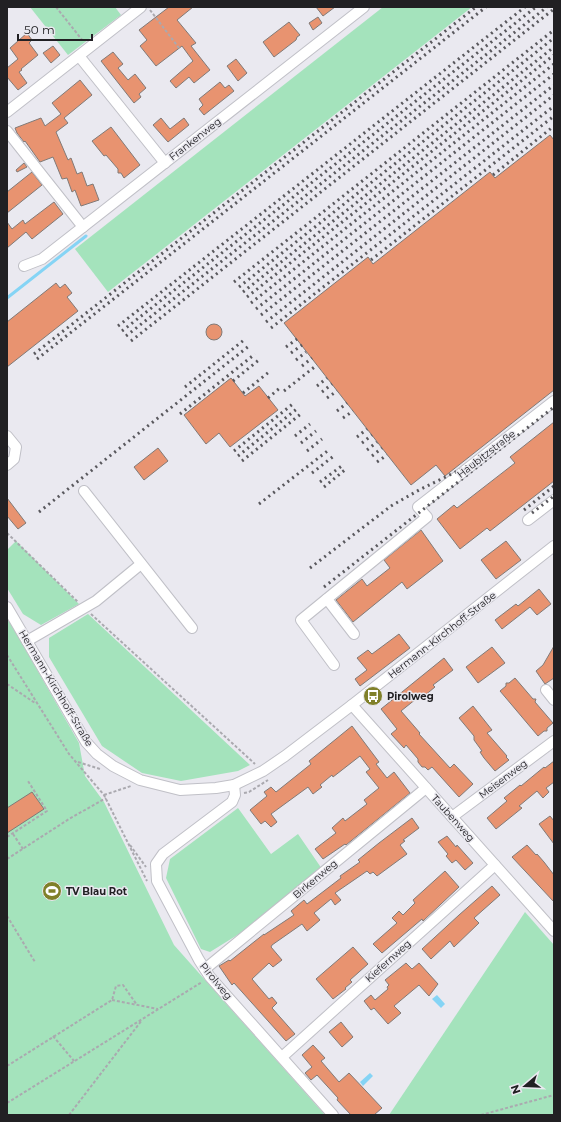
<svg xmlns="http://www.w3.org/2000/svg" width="561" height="1122" font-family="Montserrat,sans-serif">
  <rect width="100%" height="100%" fill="#eae9f0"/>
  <!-- green -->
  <g fill="#a4e3bc">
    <polygon points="30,7 115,7 121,15 68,55"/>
    <polygon points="383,7 472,7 108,292 75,249"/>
    <polygon points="16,541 79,604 41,625 23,614 7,588 7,550"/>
    <polygon points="88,614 250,765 238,771 181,781 142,773 102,746 49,657 49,638"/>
    <polygon points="7,617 79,743 85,776 104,802 174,945 325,1115 7,1115"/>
    <polygon points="238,808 271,854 298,834 322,869 239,934 210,952 201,949 166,878 170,859"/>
    <polygon points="525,912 554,945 554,1115 389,1115"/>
  </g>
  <!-- water -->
  <g fill="#85d4f5">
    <polygon points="437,995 445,1004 441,1008 432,999"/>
    <polygon points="370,1073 373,1076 363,1086 360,1082"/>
  </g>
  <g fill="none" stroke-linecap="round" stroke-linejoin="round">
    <!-- stream -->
    <polyline stroke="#85d4f5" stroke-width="3" points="7,298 86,236"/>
  </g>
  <!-- building -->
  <g fill="#e89370" stroke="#817a77">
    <polygon points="169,7 193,7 177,20 196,43 191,46 210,70 194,83 189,77 176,88 170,81 193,61 182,46 156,66 140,46 147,40 139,30"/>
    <polygon points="316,7 335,7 323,16"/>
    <polygon points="318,17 322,23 313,30 309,23"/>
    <polygon points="289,22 300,35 297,37 296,40 274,57 263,42"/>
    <polygon points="27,33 32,40 29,43 38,55 21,69 22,70 19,72 27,83 18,90 7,77 7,68 18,59 10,48"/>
    <polygon points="53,46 60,55 51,63 43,53"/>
    <polygon points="113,52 123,64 118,68 128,80 135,74 146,88 139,94 141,97 134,103 101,61"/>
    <polygon points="236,59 247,73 238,81 227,66"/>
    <polygon points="80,80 92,95 64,118 68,123 56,132 68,160 71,158 77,174 82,172 87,186 93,184 99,200 81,206 75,190 72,192 67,178 62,179 53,157 40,162 25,141 24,142 17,133 15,128 41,118 45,126 61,114 52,103"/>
    <polygon points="220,82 225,88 229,85 234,91 204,115 199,109 203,105 199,99"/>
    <polygon points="161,118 170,129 184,118 189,125 168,142 153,125"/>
    <polygon points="111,127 140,165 124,178 121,173 118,173 118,169 106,155 104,156 92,141"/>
    <polygon points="550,135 554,140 554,390 445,476 436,465 411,485 284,323 368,257 373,264 490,172 495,178"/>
    <polygon points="24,163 27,167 17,172 16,170"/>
    <polygon points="32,172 42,185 7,213 7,192"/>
    <polygon points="54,202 63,214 32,239 26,232 7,248 7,222 12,229 23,220 25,224"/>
    <polygon points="56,283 60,288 65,284 72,293 67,297 78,311 7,367 7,322"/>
    <circle cx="214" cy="332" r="8"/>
    <polygon points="231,378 245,396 259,386 278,410 230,447 219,433 206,444 184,415"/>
    <polygon points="554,422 554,481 490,531 487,528 460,549 437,519 454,505 457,508 515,463 510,457"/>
    <polygon points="158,448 168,461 144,480 134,467"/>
    <polygon points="7,498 26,523 18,529 7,516"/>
    <polygon points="421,530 443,561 407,589 402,582 353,622 336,600 362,579 367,586 390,568 384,560"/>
    <polygon points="506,541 521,560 496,579 481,560"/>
    <polygon points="539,589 551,604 537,615 530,607 502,629 495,620 516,604 518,606"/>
    <polygon points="399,634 410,648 360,686 355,679 367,670 357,658 368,650 372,654"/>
    <polygon points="554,646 554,678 545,684 536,671 543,665"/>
    <polygon points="492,647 505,663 478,683 466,667"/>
    <polygon points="444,658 453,670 433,685 435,687 423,697 421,695 401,711 420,733 419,734 450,768 454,764 473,784 459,797 432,767 428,770 425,767 422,767 418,762 418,759 406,745 404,748 391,734 397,729 381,709"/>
    <polygon points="515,678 533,699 536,699 535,702 553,723 547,728 547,731 544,731 538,736 500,691 506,686 506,683 509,683"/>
    <polygon points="473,706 492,730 487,733 507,756 506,757 509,760 495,771 484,758 480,752 482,751 474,740 474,736 459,718"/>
    <polygon points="352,726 379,762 376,764 387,778 394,772 410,793 346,845 345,844 323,859 315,849 336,833 332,828 343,818 345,821 367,804 364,800 379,788 366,772 370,769 360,756 333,777 332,775 320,785 322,787 313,794 308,787 271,814 277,822 271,827 265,821 261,824 250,810 267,796 264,792 271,787 276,792 311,764 309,761"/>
    <polygon points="554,761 554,782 546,788 549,792 543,798 537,791 519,806 522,808 496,829 487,818 507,801 504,798 520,785 521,786 544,767 545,768"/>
    <polygon points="32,792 44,809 7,833 7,808"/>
    <polygon points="550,816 554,821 554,844 539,824"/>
    <polygon points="412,818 419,828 403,840 405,841 400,845 407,854 377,876 373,872 370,874 367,871 335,893 341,900 335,905 331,899 314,913 320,920 307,931 302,924 272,945 271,947 282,960 273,967 269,963 252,979 269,999 272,997 277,1003 272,1008 295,1034 286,1041 234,983 232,985 219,966 229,960 230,961 264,934 264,935 294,915 291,911 304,900 307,904 341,878 340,876 360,862 358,860 379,843"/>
    <polygon points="447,836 456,847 457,845 473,863 465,870 456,860 452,863 446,856 448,854 438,842"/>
    <polygon points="527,845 536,855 537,854 544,862 554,875 554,902 512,857"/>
    <polygon points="445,871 459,887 423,921 422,919 382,953 373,944 397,923 392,918 399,911 403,915 415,903 413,900"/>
    <polygon points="492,886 500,895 474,918 479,923 454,947 450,941 431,959 422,949 459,915"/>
    <polygon points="353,947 368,964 350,980 352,982 345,988 346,989 333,999 316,979"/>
    <polygon points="406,963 412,969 419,963 438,984 429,996 419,985 394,1006 401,1013 388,1024 374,1008 371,1010 364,1001 371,995 375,1000 388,989 387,987 389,985 385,980"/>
    <polygon points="341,1022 353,1037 342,1047 329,1032"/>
    <polygon points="313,1045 325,1058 321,1061 339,1082 349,1073 382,1108 374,1115 351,1115 337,1100 338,1098 317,1075 311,1080 305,1073 312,1067 302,1055"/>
  </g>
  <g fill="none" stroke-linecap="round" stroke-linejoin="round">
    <!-- minor casing -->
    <g stroke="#c0c0c7" stroke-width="12">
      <g id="minor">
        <polyline points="79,56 165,163"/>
        <polyline points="7,112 141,7"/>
        <polyline points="7,131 83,227"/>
        <polyline points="24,266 42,259 364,7"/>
        <polyline points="7,436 16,447 14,459 7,465"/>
        <polyline points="84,491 192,628"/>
        <polyline points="528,520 554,500"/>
        <polyline points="327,599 354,634"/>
        <polyline points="7,607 86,742 97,754 113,766 140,780 180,790 216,788 234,785 263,771 285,756 352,705 554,546"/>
        <polyline points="27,641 96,601 141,564"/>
        <polyline points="334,665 301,620 427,517 418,507 554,401"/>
        <polyline points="546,690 554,700"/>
        <polyline points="352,705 554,931"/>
        <polyline points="234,785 235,795 232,802 163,854 156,864 157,881 199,960 210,977 333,1115"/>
        <polyline points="452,817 554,741"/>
        <polyline points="205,969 426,788"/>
        <polyline points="282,1057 495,865"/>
      </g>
    </g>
    <!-- path -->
    <g stroke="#aaa9af" stroke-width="2" stroke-dasharray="3 2" stroke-linecap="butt">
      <polyline points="56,7 83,41"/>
      <polyline points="150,10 179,48"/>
      <polyline points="7,533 78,602"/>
      <polyline points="91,614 255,764"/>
      <polyline points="7,655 69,754 104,795 147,881"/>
      <polyline points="7,684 35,703"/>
      <polyline points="78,762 100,769"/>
      <polyline points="244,793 249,792 268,780"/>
      <polyline points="104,795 131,786"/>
      <polyline points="13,834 23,849"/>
      <polyline points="7,837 47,811 28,781"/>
      <polyline points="130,845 146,867"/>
      <polyline points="7,859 69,819 106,798"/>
      <polyline points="7,916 35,962"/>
      <polyline points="112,1000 158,1009"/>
      <polyline points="53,1036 74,1061"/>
      <polyline points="7,1066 112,1000 116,986 123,985 137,1005"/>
      <polyline points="7,1103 202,982"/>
      <polyline points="69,1115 142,1020"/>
      <polyline points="481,1115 554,1095"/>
    </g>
    <!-- minor -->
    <use href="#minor" stroke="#fff" stroke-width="10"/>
    <!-- rail -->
    <g stroke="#59585d" stroke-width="3" stroke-dasharray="2 4" stroke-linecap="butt">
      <polyline points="493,175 554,126"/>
      <polyline points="371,260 554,116"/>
      <polyline points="234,282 554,30"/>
      <polyline points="239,287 554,38"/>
      <polyline points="243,292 554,47"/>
      <polyline points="247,297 554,55"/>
      <polyline points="251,303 554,64"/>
      <polyline points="256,309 554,74"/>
      <polyline points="261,315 554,85"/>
      <polyline points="266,322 554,95"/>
      <polyline points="118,326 525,7"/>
      <polyline points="271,328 554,106"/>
      <polyline points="122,331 536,7"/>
      <polyline points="126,336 547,7"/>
      <polyline points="131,341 554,9"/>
      <polyline points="286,347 297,339"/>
      <polyline points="291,353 302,345"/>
      <polyline points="34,354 476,7"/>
      <polyline points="37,359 486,7"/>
      <polyline points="296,360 306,352"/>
      <polyline points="302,366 312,358"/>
      <polyline points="233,381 260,359"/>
      <polyline points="317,386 327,378"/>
      <polyline points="185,387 244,340"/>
      <polyline points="284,391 317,365"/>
      <polyline points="322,392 332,384"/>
      <polyline points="243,393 269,372"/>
      <polyline points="268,398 281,387"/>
      <polyline points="327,398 337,391"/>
      <polyline points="337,411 347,403"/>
      <polyline points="180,414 255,354"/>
      <polyline points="343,418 353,411"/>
      <polyline points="295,436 310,424"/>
      <polyline points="357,437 367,429"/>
      <polyline points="301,443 316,431"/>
      <polyline points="362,443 372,435"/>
      <polyline points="367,450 377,442"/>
      <polyline points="234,451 294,403"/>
      <polyline points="307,451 322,439"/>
      <polyline points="238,456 298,408"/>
      <polyline points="372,456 382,448"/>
      <polyline points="242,461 302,413"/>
      <polyline points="377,462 387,455"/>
      <polyline points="312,473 335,455"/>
      <polyline points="320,482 343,465"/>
      <polyline points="324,487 346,469"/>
      <polyline points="259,504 330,449"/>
      <polyline points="524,510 554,486"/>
      <polyline points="39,512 249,346"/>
      <polyline points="532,513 554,496"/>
      <polyline points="310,568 391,506 419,490 480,460"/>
      <polyline points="324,587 554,407"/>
    </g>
  </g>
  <!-- icons -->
  <defs>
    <g id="bus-disc" transform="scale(1)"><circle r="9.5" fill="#808029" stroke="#eae9f0"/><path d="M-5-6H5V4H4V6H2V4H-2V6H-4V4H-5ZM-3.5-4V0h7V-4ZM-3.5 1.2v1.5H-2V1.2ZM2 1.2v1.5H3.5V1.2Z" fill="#fff"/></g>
    <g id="stadium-disc" transform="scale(1)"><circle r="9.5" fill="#808029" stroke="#eae9f0"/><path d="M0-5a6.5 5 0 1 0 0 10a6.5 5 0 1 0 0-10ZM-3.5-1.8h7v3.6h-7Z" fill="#fff"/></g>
  </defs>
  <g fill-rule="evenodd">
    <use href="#bus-disc" x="373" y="696"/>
    <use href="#stadium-disc" x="52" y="891"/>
  </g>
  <g text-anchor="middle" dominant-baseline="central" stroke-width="3" stroke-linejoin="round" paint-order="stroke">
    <!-- street labels -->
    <g font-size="10" fill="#212023" stroke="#eae9f0">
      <text transform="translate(195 139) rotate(-38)">Frankenweg</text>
      <text transform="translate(486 454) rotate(-38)">Haubitzstraße</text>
      <text transform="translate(442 635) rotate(-38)">Hermann-Kirchhoff-Straße</text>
      <text transform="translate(56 688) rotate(59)">Hermann-Kirchhoff-Straße</text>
      <text transform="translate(503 779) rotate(-37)">Meisenweg</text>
      <text transform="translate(453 818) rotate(48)">Taubenweg</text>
      <text transform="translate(315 879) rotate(-40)">Birkenweg</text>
      <text transform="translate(388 961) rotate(-42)">Kiefernweg</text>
      <text transform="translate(216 981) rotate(51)">Pirolweg</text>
    </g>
    <!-- poi labels -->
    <g font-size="10" font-weight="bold" fill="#212023" stroke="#eae9f0" text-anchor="start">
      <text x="387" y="696">Pirolweg</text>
      <text x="66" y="891">TV Blau Rot</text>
    </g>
  </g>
  <!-- border -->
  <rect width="561" height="1122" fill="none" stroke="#212023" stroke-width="16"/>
  <!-- north arrow -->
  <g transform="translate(525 1086) rotate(251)" stroke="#eae9f0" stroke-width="3" paint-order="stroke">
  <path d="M0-3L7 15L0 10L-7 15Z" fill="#212023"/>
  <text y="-6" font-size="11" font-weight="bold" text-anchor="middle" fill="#212023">N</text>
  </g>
  <!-- scale -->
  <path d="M18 34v6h74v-6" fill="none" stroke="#212023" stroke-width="2"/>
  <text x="24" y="34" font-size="12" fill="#212023" stroke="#eae9f0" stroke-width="3" paint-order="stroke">50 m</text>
</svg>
